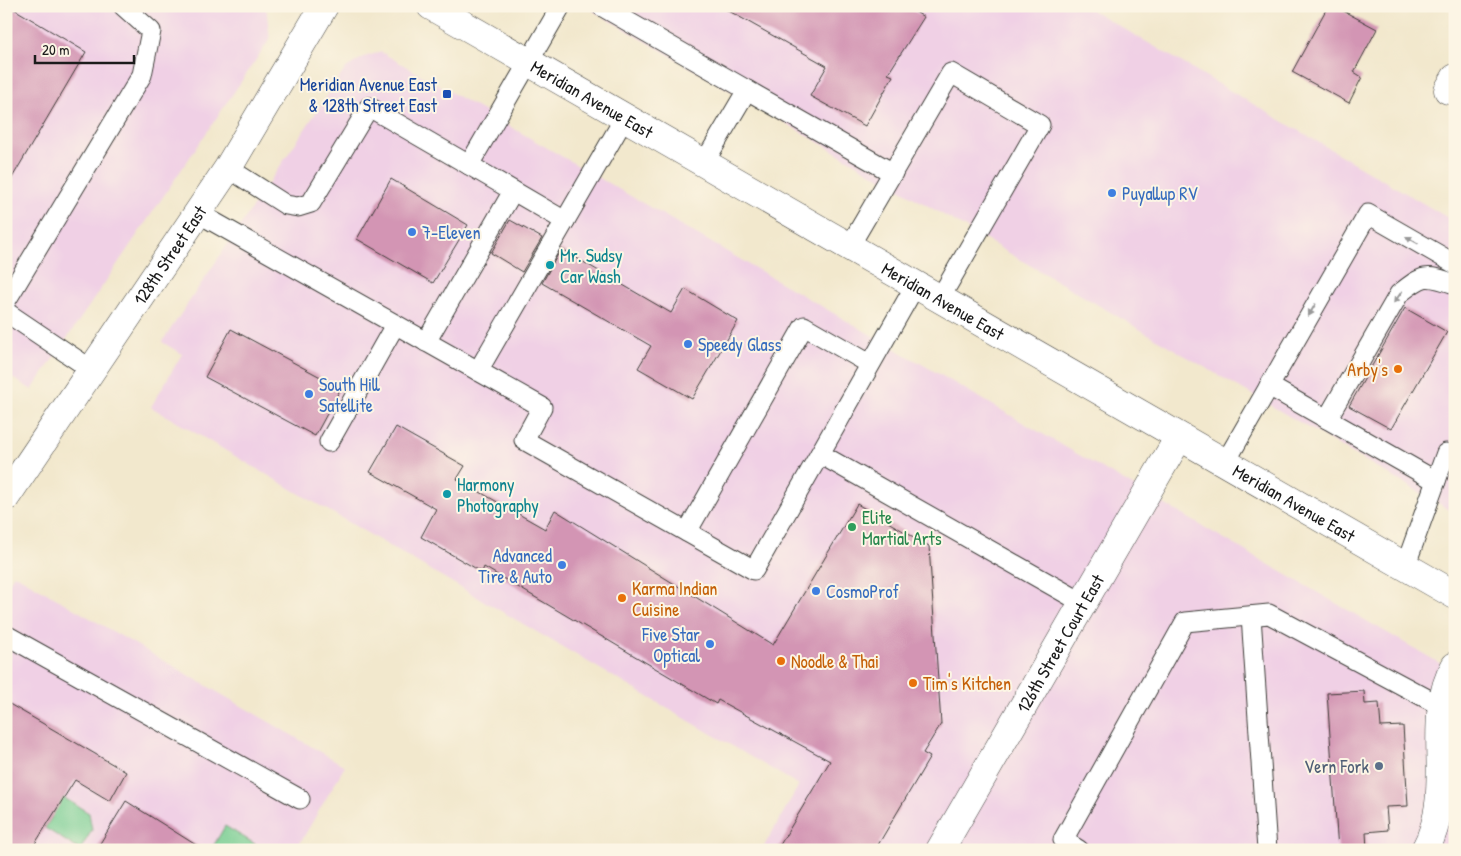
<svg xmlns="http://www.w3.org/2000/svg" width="1461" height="856" font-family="'Patrick Hand',sans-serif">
  <rect width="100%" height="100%" fill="#fcf5e5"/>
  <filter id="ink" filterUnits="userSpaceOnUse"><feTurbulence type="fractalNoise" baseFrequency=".02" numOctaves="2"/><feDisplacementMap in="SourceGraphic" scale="10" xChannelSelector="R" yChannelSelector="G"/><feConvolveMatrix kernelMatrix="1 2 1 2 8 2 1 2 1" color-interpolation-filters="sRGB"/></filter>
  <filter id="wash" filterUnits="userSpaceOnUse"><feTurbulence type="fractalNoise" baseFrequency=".0096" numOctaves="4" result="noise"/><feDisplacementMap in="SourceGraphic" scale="20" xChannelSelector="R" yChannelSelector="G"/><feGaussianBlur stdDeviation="1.12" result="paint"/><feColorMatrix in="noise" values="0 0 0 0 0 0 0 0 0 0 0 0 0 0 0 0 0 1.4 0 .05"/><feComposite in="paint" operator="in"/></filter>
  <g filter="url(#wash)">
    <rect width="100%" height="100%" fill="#f2e8cd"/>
    <!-- built -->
    <g fill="#f0d0e5">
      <polygon points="6,6 266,6 270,39 32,390 6,374"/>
      <polygon points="585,6 1085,6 1455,222 1455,513"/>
      <polygon points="381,52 1455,672 1455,850 762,850 799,785 151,407 182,354 162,342 346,68 364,57"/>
      <polygon points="14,574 345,766 296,850 6,850 6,588"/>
    </g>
    <!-- green -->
    <g fill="#75cc91" stroke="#487456">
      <polygon points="28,776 89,813 92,830 80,850 45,828 52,817"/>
      <polygon points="225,826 265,850 211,850"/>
    </g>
    <g id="blocks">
      <!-- building -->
      <g fill="#d395b4">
        <polygon points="6,6 9,6 86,52 6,188"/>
        <polygon points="720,6 905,6 924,17 888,74 893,76 865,126 810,96 827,66"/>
        <polygon points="1328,6 1334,6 1377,29 1354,72 1362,77 1349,103 1292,72"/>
        <polygon points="391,179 468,225 433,283 357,239"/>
        <polygon points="510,220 542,238 522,272 491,253"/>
        <polygon points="561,249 671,313 685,289 738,321 692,399 638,368 651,346 542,283"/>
        <polygon points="1405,308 1447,332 1391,429 1349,406"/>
        <polygon points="231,329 341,388 315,436 205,377"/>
        <polygon points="396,427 465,466 457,479 545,529 555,510 773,645 857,504 929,546 941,724 923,753 930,757 875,850 777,850 830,761 718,700 716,704 484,567 482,572 421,537 436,509 370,472"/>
        <polygon points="1364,691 1365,704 1379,703 1381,727 1403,726 1408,806 1386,807 1388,830 1366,832 1367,850 1338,850 1327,693"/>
        <polygon points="6,702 126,772 110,801 75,780 31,850 6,850"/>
        <polygon points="126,801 204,850 96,850"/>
      </g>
    </g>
  </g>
  <g filter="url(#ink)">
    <use href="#blocks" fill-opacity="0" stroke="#3c3b37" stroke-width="1"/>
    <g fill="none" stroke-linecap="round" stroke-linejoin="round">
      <!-- lane casing -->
      <g stroke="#3c3b37" stroke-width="21">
        <g id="lane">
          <polyline points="601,6 747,90 704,163"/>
          <polyline points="747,90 893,173"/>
          <polyline points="469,165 565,221"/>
          <polyline points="228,168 286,205 298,207 311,203 369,107 469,165 561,6"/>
          <polyline points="198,213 542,407 524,440 754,570 915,286"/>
          <polyline points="849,247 951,73 1040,125 939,300"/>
          <polyline points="6,301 142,75 151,31 123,6"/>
          <polyline points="6,312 92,370"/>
          <polyline points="426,342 513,191"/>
          <polyline points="478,371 625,117"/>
          <polyline points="1269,386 1436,481"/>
          <path d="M1327,419L1399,294C1424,274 1425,274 1455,284"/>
          <polyline points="329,442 395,325"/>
          <polyline points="820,454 1083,603"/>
          <polyline points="1225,463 1368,214 1455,264"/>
          <polyline points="687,532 804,326 870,364"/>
          <polyline points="1405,567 1446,453 1455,458"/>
          <polyline points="1251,616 1267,850"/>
          <polyline points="6,635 300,799"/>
          <polyline points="1079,850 1063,840 1185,622 1269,614 1452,712"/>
        </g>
      </g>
      <!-- street casing -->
      <g stroke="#3c3b37" stroke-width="29">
        <g id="street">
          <polyline points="1448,90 1455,78"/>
          <path id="s1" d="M940,850L1179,437"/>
          <path d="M1425,850C1458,789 1423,721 1455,666"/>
        </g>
      </g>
      <!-- secondary casing -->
      <g stroke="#3c3b37" stroke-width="29">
        <g id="secondary">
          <path id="s2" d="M6,497L228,168L324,6"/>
        </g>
      </g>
      <!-- primary casing -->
      <g stroke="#3c3b37" stroke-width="29">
        <g id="primary">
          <path id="s3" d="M431,6L1455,595"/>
        </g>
      </g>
      <!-- lane -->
      <use href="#lane" stroke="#fff" stroke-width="19"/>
      <!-- street -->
      <use href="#street" stroke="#fff" stroke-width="28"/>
      <!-- secondary -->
      <use href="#secondary" stroke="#fff" stroke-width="28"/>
      <!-- primary -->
      <use href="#primary" stroke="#fff" stroke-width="28"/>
    </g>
    <!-- one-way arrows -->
    <defs><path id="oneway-solid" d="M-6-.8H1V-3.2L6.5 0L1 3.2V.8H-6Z" transform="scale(1.25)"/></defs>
    <g fill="#999">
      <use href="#oneway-solid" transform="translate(1412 240) rotate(-150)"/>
      <use href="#oneway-solid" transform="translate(1398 297) rotate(126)"/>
      <use href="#oneway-solid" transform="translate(1312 310) rotate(120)"/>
    </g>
  </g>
  <!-- markers -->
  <rect fill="#1a4fb4" stroke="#fcf5e5" stroke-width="2" x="442" y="89" width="10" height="10" rx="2.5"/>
  <g fill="#3f7fe0" stroke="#fcf5e5" stroke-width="2">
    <circle cx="1112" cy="193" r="5"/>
    <circle cx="412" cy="232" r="5"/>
    <circle cx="688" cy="344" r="5"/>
    <circle cx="309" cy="394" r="5"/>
    <circle cx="562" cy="565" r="5"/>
    <circle cx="816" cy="591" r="5"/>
    <circle cx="710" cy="644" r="5"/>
  </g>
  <g fill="#0f9aa8" stroke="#fcf5e5" stroke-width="2">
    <circle cx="550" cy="265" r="5"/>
    <circle cx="447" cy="494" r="5"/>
  </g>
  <g fill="#e8710a" stroke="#fcf5e5" stroke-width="2">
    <circle cx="1398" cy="369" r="5"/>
    <circle cx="622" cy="598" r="5"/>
    <circle cx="781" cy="661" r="5"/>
    <circle cx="913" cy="683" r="5"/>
  </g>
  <circle fill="#2e9e5b" stroke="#fcf5e5" stroke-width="2" cx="852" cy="527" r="5"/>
  <circle fill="#5c6f8a" stroke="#fcf5e5" stroke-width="2" cx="1379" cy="766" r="5"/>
  <g text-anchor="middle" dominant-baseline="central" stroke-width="4" stroke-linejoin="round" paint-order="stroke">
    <!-- transit labels -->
    <g font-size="18" fill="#164399" stroke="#fcf5e5" text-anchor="end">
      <text x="437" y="84">Meridian Avenue East<tspan x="437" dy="21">&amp; 128th Street East</tspan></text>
    </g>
    <!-- street labels -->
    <g font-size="18" fill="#1c1c1c" stroke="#fcf5e5">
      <text stroke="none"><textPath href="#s3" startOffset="186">Meridian Avenue East</textPath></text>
      <text stroke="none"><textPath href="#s2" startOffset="292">128th Street East</textPath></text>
      <text stroke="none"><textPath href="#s3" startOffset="591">Meridian Avenue East</textPath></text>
      <text stroke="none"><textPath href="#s3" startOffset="996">Meridian Avenue East</textPath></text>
      <text stroke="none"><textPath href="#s1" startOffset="239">126th Street Court East</textPath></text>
    </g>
    <!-- shop labels -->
    <g font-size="18" fill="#366cbe" stroke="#fcf5e5" text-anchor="start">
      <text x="1122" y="193">Puyallup RV</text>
      <text x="422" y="232">7-Eleven</text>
      <text x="698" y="344">Speedy Glass</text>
      <text x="319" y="384">South Hill<tspan x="319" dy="21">Satellite</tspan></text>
      <text x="552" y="555" text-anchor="end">Advanced<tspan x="552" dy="21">Tire &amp; Auto</tspan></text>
      <text x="826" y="591">CosmoProf</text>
      <text x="700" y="634" text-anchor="end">Five Star<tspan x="700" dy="21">Optical</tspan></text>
    </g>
    <!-- culture labels -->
    <g font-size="18" fill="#0d838f" stroke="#fcf5e5" text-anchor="start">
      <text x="560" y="255">Mr. Sudsy<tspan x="560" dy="21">Car Wash</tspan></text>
      <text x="457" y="484">Harmony<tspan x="457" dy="21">Photography</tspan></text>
    </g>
    <!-- food labels -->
    <g font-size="18" fill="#c56008" stroke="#fcf5e5" text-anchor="start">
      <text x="1388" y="369" text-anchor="end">Arby's</text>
      <text x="632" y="588">Karma Indian<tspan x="632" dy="21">Cuisine</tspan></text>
      <text x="791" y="661">Noodle &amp; Thai</text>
      <text x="923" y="683">Tim's Kitchen</text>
    </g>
    <!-- leisure labels -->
    <g font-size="18" fill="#27864d" stroke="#fcf5e5" text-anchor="start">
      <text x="862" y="517">Elite<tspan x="862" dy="21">Martial Arts</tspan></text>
    </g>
    <!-- service labels -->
    <g font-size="18" fill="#4e5e75" stroke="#fcf5e5" text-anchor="end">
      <text x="1369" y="766">Vern Fork</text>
    </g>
  </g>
  <!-- margin -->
  <rect width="1461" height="856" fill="none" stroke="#fcf5e5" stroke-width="25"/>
  <!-- scale -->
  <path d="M35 55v8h99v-8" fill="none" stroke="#1c1c1c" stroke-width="2.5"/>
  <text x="42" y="55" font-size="15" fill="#1c1c1c" stroke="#fcf5e5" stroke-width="4" paint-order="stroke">20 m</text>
</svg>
